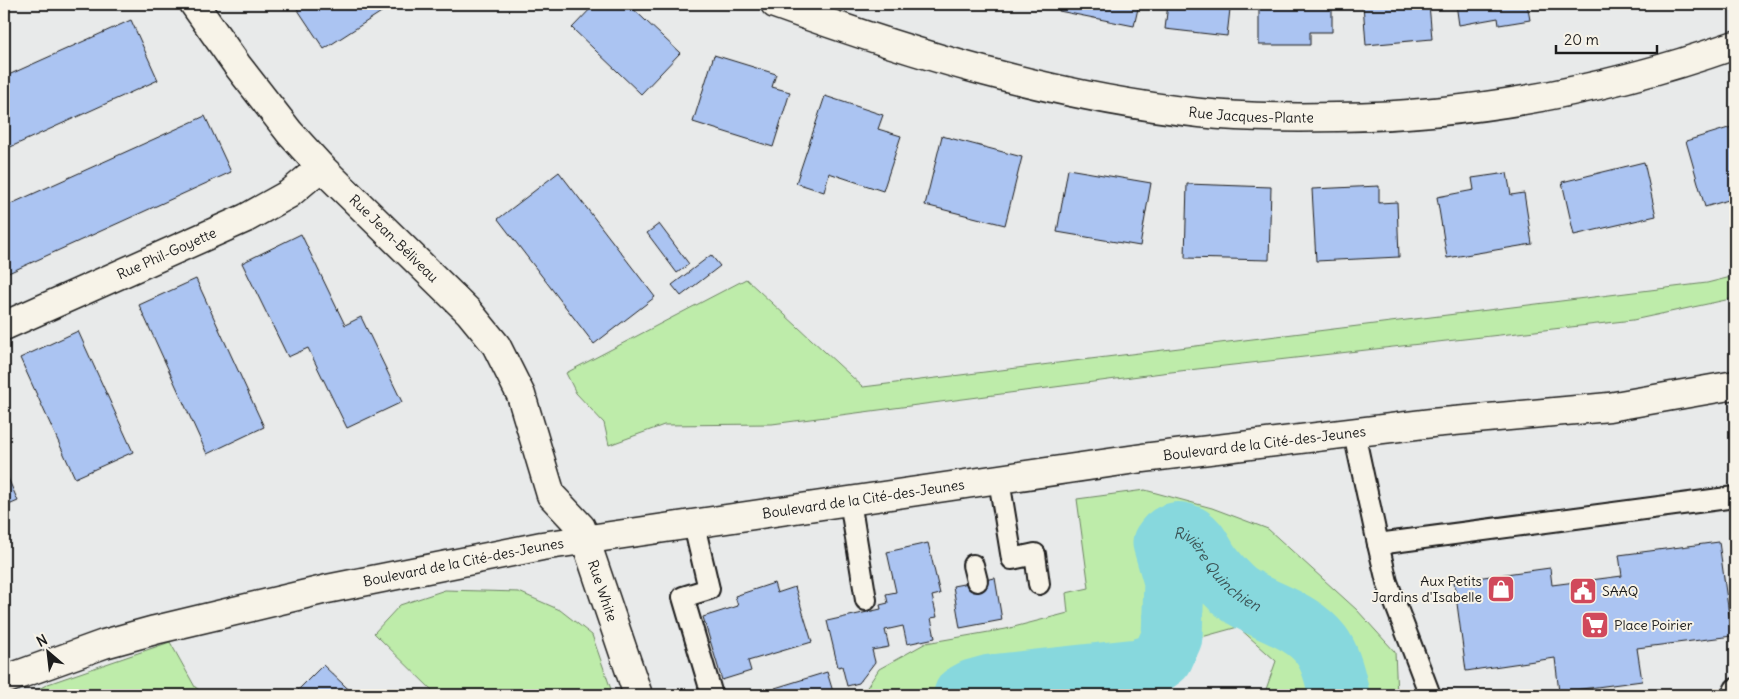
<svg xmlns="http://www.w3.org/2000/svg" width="1739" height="699" font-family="Delius,sans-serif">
  <rect width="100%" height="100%" fill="#e8eaea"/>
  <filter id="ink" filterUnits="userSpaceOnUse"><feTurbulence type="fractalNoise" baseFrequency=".02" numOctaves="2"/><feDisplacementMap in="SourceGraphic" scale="10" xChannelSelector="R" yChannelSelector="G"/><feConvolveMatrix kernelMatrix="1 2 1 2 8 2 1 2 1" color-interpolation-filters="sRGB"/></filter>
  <g filter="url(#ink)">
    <!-- green -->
    <g fill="#beecaa" stroke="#6d8463">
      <polygon points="1735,276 1735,298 1633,320 1162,373 772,424 664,425 609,445 604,423 576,393 566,373 746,279 863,387 1707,283"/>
      <polygon points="1145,490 1212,508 1268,529 1357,610 1395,652 1397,695 1264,695 1276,661 1238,627 1191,640 1186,669 1136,695 862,695 879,669 926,643 1006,629 1068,613 1066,593 1089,588 1077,499"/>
      <polygon points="445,590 519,592 560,610 592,635 613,695 437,695 374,633 400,605"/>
      <polygon points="170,642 195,687 206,695 28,695 48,684"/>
    </g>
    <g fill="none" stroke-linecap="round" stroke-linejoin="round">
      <!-- river -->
      <path stroke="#87d8dd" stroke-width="61" id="s1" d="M964,695L973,690L991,685L1138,669L1152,665L1163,657L1172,637L1174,581L1163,543C1168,535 1175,530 1185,534C1199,538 1203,555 1211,565C1218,574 1228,586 1237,593C1263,612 1301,618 1321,645C1331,658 1336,680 1339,695"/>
    </g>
    <!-- building -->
    <g fill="#abc4f2" stroke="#1c1c1c">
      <polygon points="294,4 387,4 389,7 324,49"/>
      <polygon points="595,4 612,4 617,9 622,4 628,4 680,53 641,94 572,28"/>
      <polygon points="1060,4 1139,4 1134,26 1059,11"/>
      <polygon points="1168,4 1213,4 1212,7 1230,9 1227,36 1165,29"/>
      <polygon points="1259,4 1332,4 1332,32 1310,32 1310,45 1259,45"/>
      <polygon points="1363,4 1429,4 1432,39 1366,45"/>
      <polygon points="1456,4 1527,4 1530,20 1499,25 1498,18 1459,25"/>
      <polygon points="131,20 158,80 4,150 4,77"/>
      <polygon points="714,55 776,74 772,87 790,92 773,147 693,122"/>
      <polygon points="825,96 883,115 878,129 901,136 883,191 829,173 824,192 796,183"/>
      <polygon points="205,116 231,172 4,275 4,207"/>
      <polygon points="1735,126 1735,198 1705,207 1686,141"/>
      <polygon points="942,136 1022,157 1005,225 925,205"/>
      <polygon points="1644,162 1656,216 1574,235 1562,182"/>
      <polygon points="1068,169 1151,183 1140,246 1057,232"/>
      <polygon points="559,172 655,297 594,344 498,219"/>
      <polygon points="1507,173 1511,195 1524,193 1532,244 1447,258 1437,197 1474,190 1472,178"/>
      <polygon points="1187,184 1271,187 1269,260 1185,258"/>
      <polygon points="1379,186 1379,203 1397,202 1399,257 1316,261 1312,189"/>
      <polygon points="659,224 689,264 677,273 647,233"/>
      <polygon points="301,234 345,325 361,317 402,402 347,428 308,348 288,357 242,263"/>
      <polygon points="711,255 720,266 681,296 672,285"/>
      <polygon points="196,279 264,427 207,454 139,305"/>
      <polygon points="78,331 133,452 75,478 20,358"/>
      <polygon points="4,469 18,501 4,507"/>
      <polygon points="1719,542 1732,636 1637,648 1642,681 1559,692 1555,658 1466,671 1454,581 1550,568 1552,585 1622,576 1619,555"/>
      <polygon points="928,543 940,594 932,596 937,617 931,618 935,638 907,644 903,626 885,630 889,647 872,650 875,662 859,683 847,686 842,666 838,667 827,621 881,609 880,605 888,603 886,594 896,592 887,552"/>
      <polygon points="995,578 1002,620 960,628 953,586"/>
      <polygon points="774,583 777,593 795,587 812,642 748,661 751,671 722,680 703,617 738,606 735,596"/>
      <polygon points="323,665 345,686 355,695 293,695"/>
      <polygon points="827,672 834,695 777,695 775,688"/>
    </g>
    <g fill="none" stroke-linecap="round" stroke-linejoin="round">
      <!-- service casing -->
      <g stroke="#1c1c1c" stroke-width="24">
        <g id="service">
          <polyline points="1354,433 1378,544 1735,497"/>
          <polyline points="999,480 1012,559 1035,554 1039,584"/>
          <polyline points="850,501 866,600"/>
          <polyline points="694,525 709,589 683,597 712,695"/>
          <polyline points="1378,544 1387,582 1430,695"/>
          <polyline points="973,565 977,581"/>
          <polyline points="1732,695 1735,689"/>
        </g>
      </g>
      <!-- minor casing -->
      <g stroke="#1c1c1c" stroke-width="31">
        <g id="minor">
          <path id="s2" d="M194,4L237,65L290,133L321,167L469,312L496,345L521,395L551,495L581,527L638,695"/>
          <path id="s3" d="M775,4C913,54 1054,97 1200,113C1246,118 1293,118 1338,117C1474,115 1608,90 1735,45"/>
          <path id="s4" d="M4,326L246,218L289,194L321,167"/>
        </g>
      </g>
      <!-- secondary casing -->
      <g stroke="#1c1c1c" stroke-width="31">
        <g id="secondary">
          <path id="s5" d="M4,680L104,644L155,630L327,589L542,546L1143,458L1432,423L1609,407L1735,385"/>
        </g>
      </g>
      <!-- service -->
      <use href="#service" stroke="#f7f3e8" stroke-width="20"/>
      <!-- minor -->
      <use href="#minor" stroke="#f7f3e8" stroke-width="28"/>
      <!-- secondary -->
      <use href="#secondary" stroke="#f7f3e8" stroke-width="28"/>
    </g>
  </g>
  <!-- icons -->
  <defs>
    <g id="shop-square" transform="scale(1.4375)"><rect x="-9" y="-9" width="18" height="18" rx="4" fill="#d1495b" stroke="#f7f3e8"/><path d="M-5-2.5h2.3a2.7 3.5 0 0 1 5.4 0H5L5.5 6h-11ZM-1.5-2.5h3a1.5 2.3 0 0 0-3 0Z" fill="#fff"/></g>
    <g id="civic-square" transform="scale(1.4375)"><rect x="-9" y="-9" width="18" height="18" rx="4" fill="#d1495b" stroke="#f7f3e8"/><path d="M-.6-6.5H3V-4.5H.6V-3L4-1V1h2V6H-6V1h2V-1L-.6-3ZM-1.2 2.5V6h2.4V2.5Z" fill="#fff"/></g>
    <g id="supermarket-square" transform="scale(1.4375)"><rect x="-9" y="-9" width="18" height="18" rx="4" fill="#d1495b" stroke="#f7f3e8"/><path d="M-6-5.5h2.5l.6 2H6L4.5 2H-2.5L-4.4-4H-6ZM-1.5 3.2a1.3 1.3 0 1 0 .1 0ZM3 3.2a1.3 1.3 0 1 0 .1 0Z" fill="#fff"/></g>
  </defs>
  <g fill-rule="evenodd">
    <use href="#shop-square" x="1501" y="589"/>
    <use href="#civic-square" x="1583" y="591"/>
    <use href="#supermarket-square" x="1595" y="625"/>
  </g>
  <g text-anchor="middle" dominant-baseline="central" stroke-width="4" stroke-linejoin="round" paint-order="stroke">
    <!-- street labels -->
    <g font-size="14" fill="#1c1c1c" stroke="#f7f3e8">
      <text stroke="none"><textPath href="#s3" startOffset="491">Rue Jacques-Plante</textPath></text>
      <text stroke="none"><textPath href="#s2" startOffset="309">Rue Jean-Béliveau</textPath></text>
      <text stroke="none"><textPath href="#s4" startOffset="178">Rue Phil-Goyette</textPath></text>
      <text stroke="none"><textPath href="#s5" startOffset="1285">Boulevard de la Cité-des-Jeunes</textPath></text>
      <text stroke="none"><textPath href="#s5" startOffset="880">Boulevard de la Cité-des-Jeunes</textPath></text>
      <text stroke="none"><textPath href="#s5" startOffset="475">Boulevard de la Cité-des-Jeunes</textPath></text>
      <text stroke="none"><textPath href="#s2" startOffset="728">Rue White</textPath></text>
    </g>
    <!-- poi labels -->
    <g font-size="14" fill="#1c1c1c" stroke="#f7f3e8" text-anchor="start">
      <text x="1482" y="581" text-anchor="end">Aux Petits<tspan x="1482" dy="16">Jardins d'Isabelle</tspan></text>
      <text x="1602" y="591">SAAQ</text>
      <text x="1614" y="625">Place Poirier</text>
    </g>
    <!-- water labels -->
    <g font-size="15" font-style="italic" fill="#3c5456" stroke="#f7f3e8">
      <text stroke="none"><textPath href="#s1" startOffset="396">Rivière Quinchien</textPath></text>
    </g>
  </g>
  <!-- margin -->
  <rect width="1739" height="699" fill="none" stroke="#f7f3e8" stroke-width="20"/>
  <rect x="10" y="10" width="1719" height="679" fill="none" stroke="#1c1c1c" stroke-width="2" filter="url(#ink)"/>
  <!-- north arrow -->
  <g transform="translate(48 652) rotate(332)" stroke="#f7f3e8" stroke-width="4" paint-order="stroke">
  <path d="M0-4L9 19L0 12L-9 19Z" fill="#1c1c1c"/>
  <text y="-8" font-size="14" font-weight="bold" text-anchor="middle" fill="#1c1c1c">N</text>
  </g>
  <!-- scale -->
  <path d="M1556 45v8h101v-8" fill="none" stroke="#1c1c1c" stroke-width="2.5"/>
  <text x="1564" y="45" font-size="15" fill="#1c1c1c" stroke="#f7f3e8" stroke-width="4" paint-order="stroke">20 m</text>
</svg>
